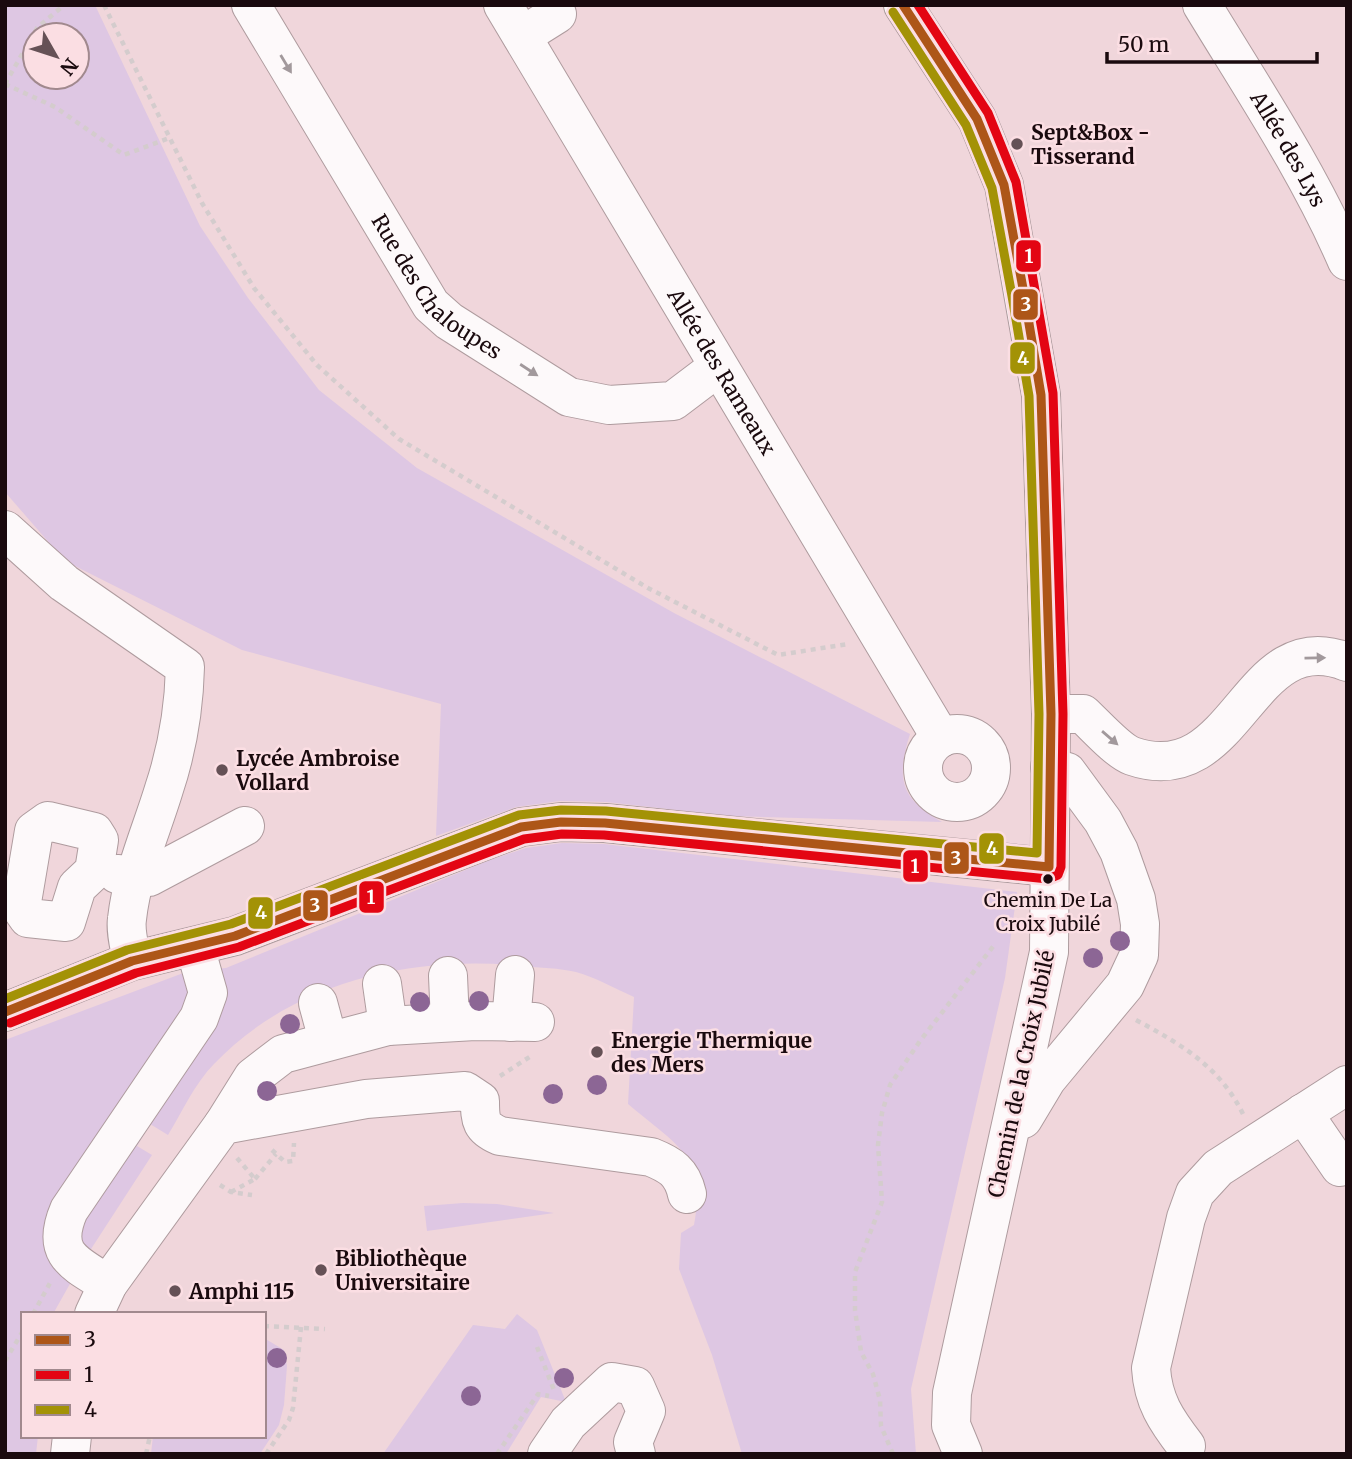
<svg xmlns="http://www.w3.org/2000/svg" width="1352" height="1459" font-family="Merriweather,serif">
  <rect width="100%" height="100%" fill="#f0d6db"/>
  <!-- green -->
  <g fill="#dec7e3" fill-rule="evenodd">
    <path d="M5,5H95L200,226L248,298L319,390L417,468L674,613L910,734C896,778 900,799 942,822L730,816L606,802L560,801L516,807L436,836L441,704L242,650L65,561L5,492ZM35,35H77V77H35Z"/>
    <path d="M562,843L604,844L1017,892L1005,978L911,1389L916,1454H742L712,1355L679,1269L681,1233L694,1225C707,1155 676,1145 628,1104L634,997C616,989 595,977 576,972C559,968 540,968 523,966C413,955 293,981 214,1064C195,1083 182,1112 168,1135L150,1124L137,1146L152,1155L80,1266L53,1314H23V1436H38L36,1454H5V1040L186,972L226,968L490,860L526,848Z"/>
    <polygon points="463,1203 497,1204 554,1213 427,1231 424,1206"/>
    <polygon points="517,1314 537,1330 566,1402 541,1397 506,1454 383,1454 473,1325 505,1329"/>
    <polygon points="264,1338 284,1350 287,1366 284,1405 279,1425 260,1454 151,1454 153,1436 264,1436"/>
  </g>
  <g fill="none" stroke-linecap="round" stroke-linejoin="round">
    <!-- minor casing -->
    <g stroke="#ae9b9e" stroke-width="40">
      <g id="minor">
        <path id="s1" d="M251,5L431,305L449,321L569,397L609,405L673,401L718,367"/>
        <path id="s2" d="M503,5L941,738"/>
        <polyline points="903,5 977,119 1004,185 1041,395 1051,714 1049,952 952,1393 951,1425 963,1454"/>
        <path id="s3" d="M1202,5C1253,89 1308,171 1347,261"/>
        <polyline points="522,36 557,14"/>
        <path d="M5,530L64,583L185,667C184,708 177,750 164,789C151,832 132,873 127,919C125,932 130,948 132,961"/>
        <path d="M1051,714H1083C1095,725 1118,751 1132,756C1239,793 1246,622 1347,662"/>
        <circle cx="957" cy="768" r="34"/>
        <polygon points="48,821 94,832 99,840 94,871 77,887 66,922 28,918 21,908 34,831"/>
        <polyline points="117,874 149,877 245,826"/>
        <polyline points="448,976 450,1022"/>
        <polyline points="382,984 388,1026"/>
        <polyline points="318,1003 328,1040"/>
        <polyline points="5,1012 132,961 235,936 521,827 561,822 605,823 1049,867"/>
        <polyline points="511,1022 515,975"/>
        <polyline points="1303,1113 1340,1167"/>
        <polyline points="1023,1119 1047,1079 1125,985 1139,955 1140,924 1136,899 1119,851 1103,821 1067,772 1050,767"/>
        <polyline points="223,1125 253,1077 283,1054 388,1026 475,1021 535,1022"/>
        <path d="M108,1284C74,1263 50,1254 69,1210L199,1018L208,993L195,947"/>
        <path d="M94,1314L108,1284L223,1125L366,1099L465,1091L480,1101C480,1121 481,1128 500,1136L651,1157C671,1165 682,1172 687,1194"/>
        <path d="M1186,1446C1166,1420 1153,1401 1151,1368L1186,1218L1195,1193L1218,1168L1347,1085"/>
        <polyline points="70,1454 72,1436"/>
        <polyline points="547,1454 568,1423 612,1382 635,1386 646,1411 633,1442 636,1454"/>
      </g>
    </g>
    <!-- path -->
    <g stroke="#d4cccd" stroke-width="4.5" stroke-dasharray="5 5" stroke-linecap="butt">
      <polyline points="104,5 202,203 254,288 317,365 399,439 648,588 778,655 848,644"/>
      <polyline points="5,84 55,107 124,155 169,138"/>
      <polyline points="5,84 37,28 64,5"/>
      <path d="M1136,1020C1181,1044 1220,1067 1243,1114"/>
      <polyline points="500,1076 531,1056"/>
      <polyline points="272,1150 285,1162 293,1161 294,1143"/>
      <polyline points="255,1179 276,1154"/>
      <polyline points="220,1185 231,1192 252,1195"/>
      <polyline points="231,1192 255,1179 237,1158"/>
      <polyline points="33,1314 50,1283"/>
      <polyline points="264,1326 325,1329"/>
      <polyline points="537,1347 554,1390"/>
      <polyline points="5,1361 23,1331"/>
      <polyline points="146,1454 150,1436"/>
      <polyline points="266,1454 289,1420 293,1408 301,1327"/>
      <polyline points="497,1454 538,1394 549,1396"/>
      <polyline points="893,1454 881,1426 880,1400 873,1374 861,1352 855,1310 855,1272 882,1202 878,1145 882,1113 890,1085 920,1041 995,944"/>
    </g>
    <!-- minor -->
    <use href="#minor" stroke="#fdf9fa" stroke-width="38"/>
    <!-- bus-1 casing -->
    <g stroke="#fbdee3" stroke-width="14">
      <polyline id="bus-1" points="5,1012 132,961 235,936 521,827 561,822 605,823 1049,867 1051,714 1041,395 1024,294 1004,185 977,119 903,5"/>
    </g>
    <!-- bus-2 casing -->
    <g stroke="#fbdee3" stroke-width="14">
      <polyline id="bus-2" points="10,1023 136,973 239,947 524,839 562,834 604,835 1048,879 1058,875 1061,867 1063,714 1053,393 1016,182 988,113 918,5"/>
    </g>
    <!-- bus-3 casing -->
    <g stroke="#fbdee3" stroke-width="14">
      <polyline id="bus-3" points="5,999 127,950 231,924 519,815 561,810 606,811 1037,853 1039,714 1029,396 1012,296 992,188 966,125 893,12"/>
    </g>
    <!-- bus-1 -->
    <use href="#bus-1" stroke="#ad5618" stroke-width="9"/>
    <!-- bus-2 -->
    <use href="#bus-2" stroke="#e30513" stroke-width="9"/>
    <!-- bus-3 -->
    <use href="#bus-3" stroke="#a39206" stroke-width="9"/>
  </g>
  <!-- trees -->
  <g fill="#8c6695">
    <circle cx="1120" cy="941" r="10"/>
    <circle cx="1093" cy="958" r="10"/>
    <circle cx="479" cy="1001" r="10"/>
    <circle cx="420" cy="1002" r="10"/>
    <circle cx="290" cy="1024" r="10"/>
    <circle cx="597" cy="1085" r="10"/>
    <circle cx="267" cy="1091" r="10"/>
    <circle cx="553" cy="1094" r="10"/>
    <circle cx="277" cy="1358" r="10"/>
    <circle cx="564" cy="1378" r="10"/>
    <circle cx="471" cy="1396" r="10"/>
  </g>
  <!-- one-way arrows -->
  <defs><path id="oneway-solid" d="M-6-.8H1V-3.2L6.5 0L1 3.2V.8H-6Z" transform="scale(1.75)"/></defs>
  <g fill="#a2999c">
    <use href="#oneway-solid" transform="translate(286 64) rotate(59)"/>
    <use href="#oneway-solid" transform="translate(529 370) rotate(33)"/>
    <use href="#oneway-solid" transform="translate(1315 658) rotate(-1)"/>
    <use href="#oneway-solid" transform="translate(1110 738) rotate(41)"/>
  </g>
  <!-- markers -->
  <g fill="#655156" stroke="#fbdee3" stroke-width="2.5">
    <circle cx="1017" cy="144" r="7"/>
    <circle cx="222" cy="770" r="7"/>
    <circle cx="597" cy="1052" r="7"/>
    <circle cx="321" cy="1270" r="7"/>
    <circle cx="175" cy="1291" r="7"/>
  </g>
  <circle fill="#1a0a0e" stroke="#fbdee3" stroke-width="2.5" cx="1048" cy="879" r="6"/>
  <g text-anchor="middle" dominant-baseline="central" stroke-width="5" stroke-linejoin="round" paint-order="stroke">
    <!-- bus labels -->
    <g font-size="19" fill="#1a0a0e" stroke="#fbdee3">
      <text x="1048" y="900">Chemin De La<tspan x="1048" dy="24">Croix Jubilé</tspan></text>
    </g>
    <!-- poi labels -->
    <g font-size="21" font-weight="bold" fill="#1a0a0e" stroke="#fbdee3" text-anchor="start">
      <text x="1031" y="132">Sept&amp;Box -<tspan x="1031" dy="24">Tisserand</tspan></text>
      <text x="236" y="758">Lycée Ambroise<tspan x="236" dy="24">Vollard</tspan></text>
      <text x="611" y="1040">Energie Thermique<tspan x="611" dy="24">des Mers</tspan></text>
      <text x="335" y="1258">Bibliothèque<tspan x="335" dy="24">Universitaire</tspan></text>
      <text x="189" y="1291">Amphi 115</text>
    </g>
    <!-- street labels -->
    <g font-size="21" fill="#1a0a0e" stroke="#fbdee3">
      <text stroke="none"><textPath href="#s3" startOffset="168">Allée des Lys</textPath></text>
      <text stroke="none"><textPath href="#s1" startOffset="340">Rue des Chaloupes</textPath></text>
      <text stroke="none"><textPath href="#s2" startOffset="427">Allée des Rameaux</textPath></text>
      <text transform="translate(1021 1074) rotate(-78)">Chemin de la Croix Jubilé</text>
    </g>
  </g>
  <g stroke="#fbdee3" stroke-width="2.5">
    <rect x="1015" y="239" width="27" height="34" rx="7" fill="#e30513"/>
    <rect x="1012" y="288" width="27" height="33" rx="7" fill="#ad5618"/>
    <rect x="1009" y="341" width="27" height="34" rx="7" fill="#a39206"/>
    <rect x="978" y="832" width="27" height="33" rx="7" fill="#a39206"/>
    <rect x="943" y="841" width="27" height="34" rx="7" fill="#ad5618"/>
    <rect x="902" y="849" width="27" height="34" rx="7" fill="#e30513"/>
    <rect x="358" y="880" width="27" height="34" rx="7" fill="#e30513"/>
    <rect x="302" y="889" width="27" height="33" rx="7" fill="#ad5618"/>
    <rect x="247" y="896" width="27" height="34" rx="7" fill="#a39206"/>
  </g>
  <g font-size="19" text-anchor="middle" font-weight="bold" fill="#fff">
    <text x="1029" y="263">1</text>
    <text x="1026" y="311">3</text>
    <text x="1023" y="365">4</text>
    <text x="992" y="855">4</text>
    <text x="956" y="865">3</text>
    <text x="915" y="873">1</text>
    <text x="371" y="904">1</text>
    <text x="315" y="912">3</text>
    <text x="261" y="919">4</text>
  </g>
  <!-- border -->
  <rect width="1352" height="1459" fill="none" stroke="#1a0a0e" stroke-width="14"/>
  <!-- legend -->
  <rect x="21" y="1312" width="245" height="126" fill="#fbdee3" stroke="#a1898e" stroke-width="2"/>
  <rect x="35" y="1335" width="35" height="10" fill="#ad5618" stroke="#a1898e" stroke-width="2"/>
  <text x="84" y="1347" font-size="21" fill="#1a0a0e">3</text>
  <rect x="35" y="1370" width="35" height="10" fill="#e30513" stroke="#a1898e" stroke-width="2"/>
  <text x="84" y="1382" font-size="21" fill="#1a0a0e">1</text>
  <rect x="35" y="1405" width="35" height="10" fill="#a39206" stroke="#a1898e" stroke-width="2"/>
  <text x="84" y="1417" font-size="21" fill="#1a0a0e">4</text>
  <!-- north arrow -->
  <g transform="translate(56 56) rotate(129)"><circle r="33" fill="#fbdee3" stroke="#a1898e" stroke-width="2"/>
  <path d="M0-5L12 26L0 18L-12 26Z" fill="#655156"/>
  <text y="-10" font-size="19" font-weight="bold" text-anchor="middle" fill="#1a0a0e">N</text>
  </g>
  <!-- scale -->
  <path d="M1107 52v10h210v-10" fill="none" stroke="#1a0a0e" stroke-width="3.5"/>
  <text x="1118" y="52" font-size="21" fill="#1a0a0e" stroke="#fbdee3" stroke-width="5" paint-order="stroke">50 m</text>
</svg>
